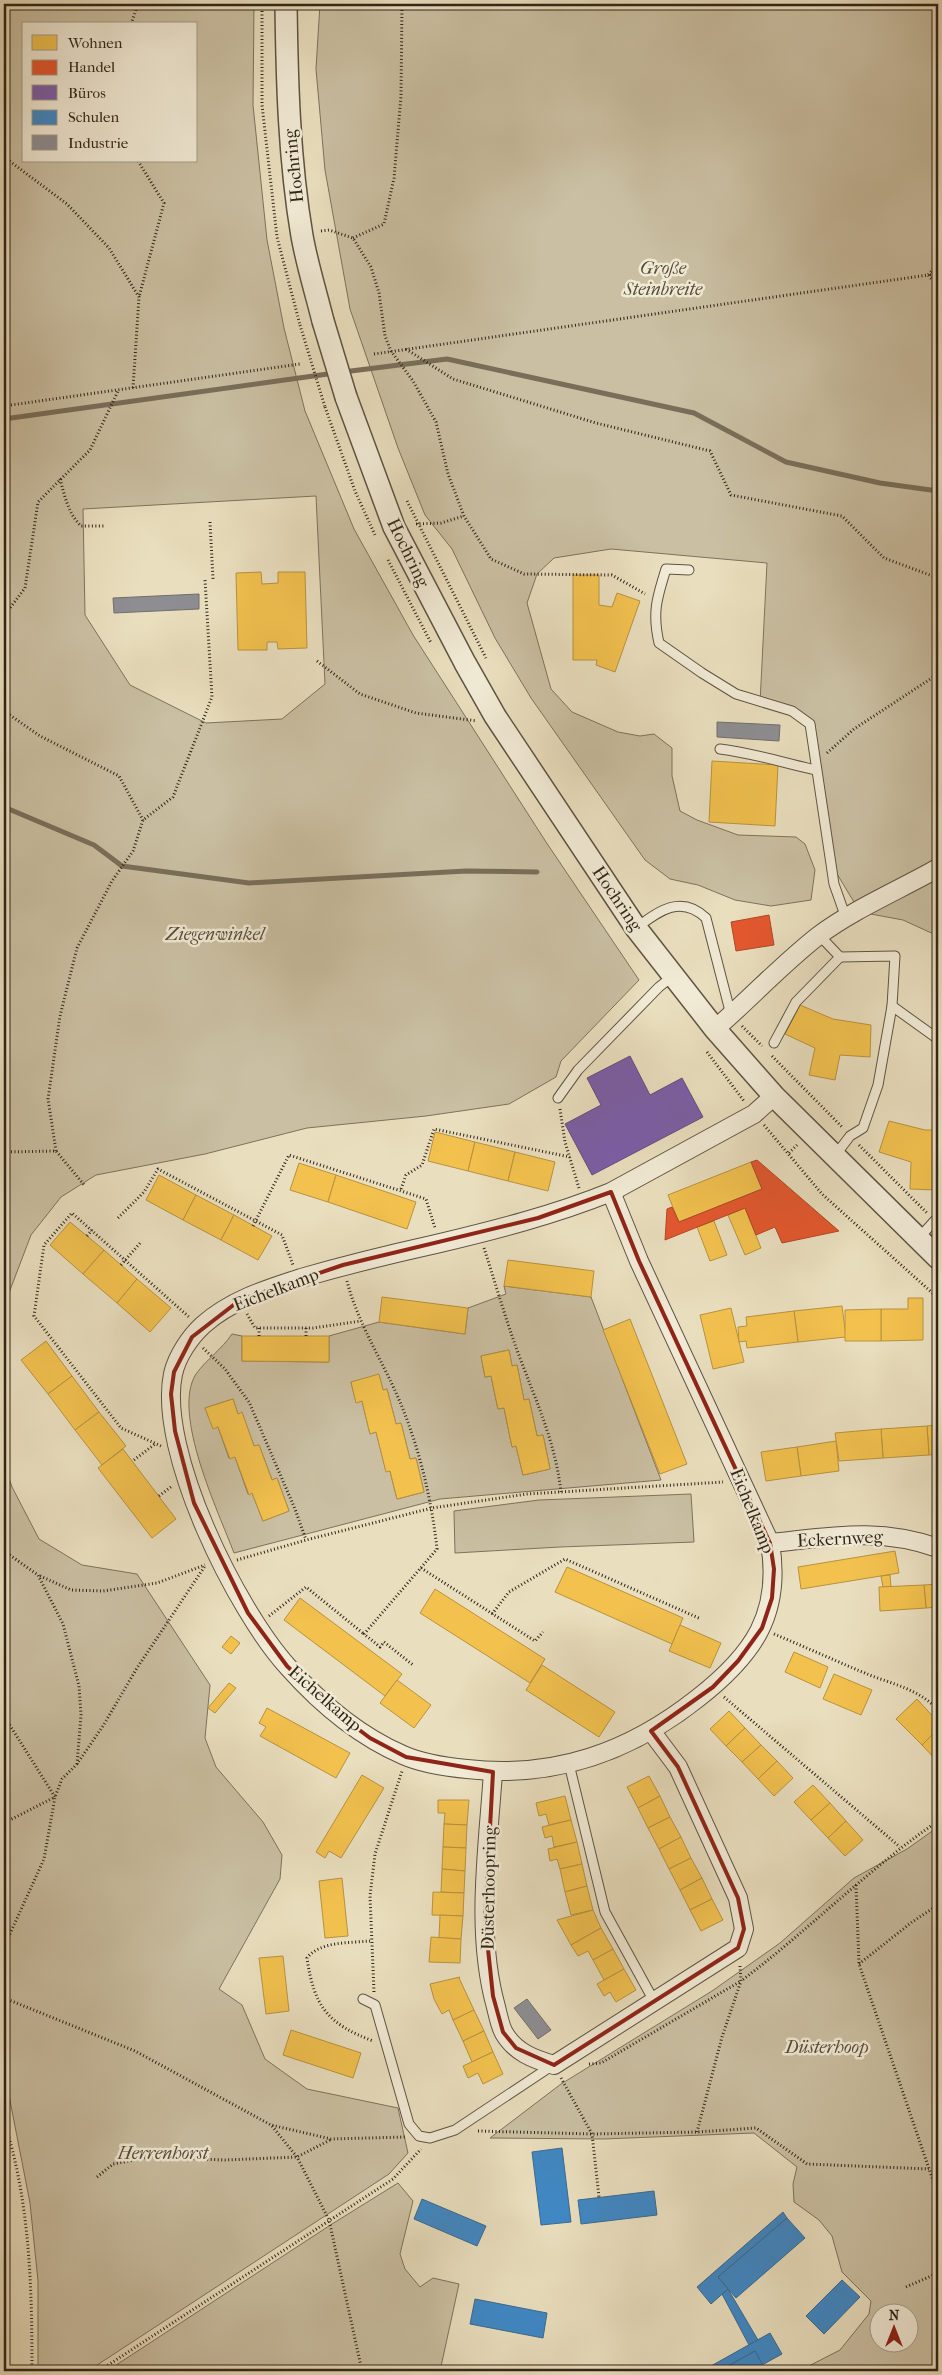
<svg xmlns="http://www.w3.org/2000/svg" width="942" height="2375" font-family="'IM FELL French Canon',serif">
  <rect width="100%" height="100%" fill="#e9debe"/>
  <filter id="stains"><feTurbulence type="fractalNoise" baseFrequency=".004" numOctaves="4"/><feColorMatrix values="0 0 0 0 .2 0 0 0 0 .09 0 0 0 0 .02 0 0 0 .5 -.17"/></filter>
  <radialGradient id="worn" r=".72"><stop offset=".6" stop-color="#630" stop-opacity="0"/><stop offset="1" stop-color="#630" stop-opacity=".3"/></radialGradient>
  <!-- green -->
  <g fill="#cabfa2" stroke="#7d725d" fill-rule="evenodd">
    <path d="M4,4H254L253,105L267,240L284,328L305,411L354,529L413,635L546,842L639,980L561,1061L556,1077L509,1104L426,1116L307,1128L205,1154L96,1175L61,1197L31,1235L4,1306ZM24,24H196V161H24ZM316,496L325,684L282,719L206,723L130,685L85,615L83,509Z"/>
    <polygon points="320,4 938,4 938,936 903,920 860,912 831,864 811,724 793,711 760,703 767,563 611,549 554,558 537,574 527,603 551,689 572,712 618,732 640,736 654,734 672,748 672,776 680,811 697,820 738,835 796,837 805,844 815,870 811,900 771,906 735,900 698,885 670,879 645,860 531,698 495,638 452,549 425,515 398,448 350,309 325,170 316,69"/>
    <path d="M504,1286L591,1297L661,1480L440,1499L234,1553C219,1513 171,1413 196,1374C206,1360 222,1349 232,1334L242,1336V1361L329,1362V1336L379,1322L465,1334L468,1308L506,1294ZM509,1350L512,1366L517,1365L524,1400L529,1399L537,1436L543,1435L550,1469L523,1475L516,1446L512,1447L504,1408L498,1409L491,1376L485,1377L481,1356ZM379,1375L383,1390L387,1389L396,1424L401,1423L410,1459L416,1458L424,1492L397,1499L390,1471H386L376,1432L370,1434L362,1401L356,1402L351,1382ZM233,1399L238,1414L242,1413L254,1446L259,1445L272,1480L277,1478L289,1511L263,1521L252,1493L248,1494L235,1457L229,1458L218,1427L213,1428L205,1408Z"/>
    <polygon points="4,1464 12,1487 39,1539 82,1565 137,1574 210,1685 205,1738 216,1767 263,1822 282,1855 280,1879 219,1989 242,2005 265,2059 307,2089 398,2108 408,2153 389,2174 88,2371 38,2371 38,2281 30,2203 4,2070"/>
    <polygon points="691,1494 694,1542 560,1547 455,1553 454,1511 539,1500"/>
    <path d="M938,1827V2371H799L840,2350L869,2314L871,2301L842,2272L832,2236L819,2220L794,2202L793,2184L797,2167L754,2133L603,2139L490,2138L561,2084L712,1991L780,1943L854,1878L907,1849ZM880,2312H910V2342H880Z"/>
    <polygon points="398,2183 413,2201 400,2254 405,2269 420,2287 433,2278 459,2284 440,2371 107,2371 332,2224"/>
  </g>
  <!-- homes -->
  <g fill="#f2c14e" stroke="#b8923e">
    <polygon points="261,572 262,584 278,583 278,572 305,572 307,648 278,649 277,642 267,642 267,650 238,650 236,573"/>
    <polygon points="573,575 599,575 599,605 612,607 617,593 640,601 615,672 596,665 597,660 573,660"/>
    <polygon points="712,761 778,765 775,826 709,822"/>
    <polygon points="800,1005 833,1019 871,1025 870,1057 840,1055 835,1080 809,1075 815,1048 785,1034"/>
    <polygon points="889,1121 925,1130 938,1130 936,1190 910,1189 911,1162 879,1152"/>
    <polygon points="435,1132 475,1142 468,1171 428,1161"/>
    <polygon points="475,1142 515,1152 508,1181 468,1171"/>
    <polygon points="515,1152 555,1162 548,1191 508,1181"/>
    <polygon points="751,1162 762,1189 679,1222 668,1195"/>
    <polygon points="299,1163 336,1175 328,1202 290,1190"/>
    <polygon points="159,1175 196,1195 183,1220 146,1200"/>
    <polygon points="336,1175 416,1202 407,1229 328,1202"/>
    <polygon points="196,1195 234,1215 221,1240 183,1220"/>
    <polygon points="745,1208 761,1248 745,1255 728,1215"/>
    <polygon points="234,1215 272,1236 258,1260 221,1240"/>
    <polygon points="714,1221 727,1255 710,1261 697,1227"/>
    <polygon points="70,1222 104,1250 83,1274 50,1245"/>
    <polygon points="104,1250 137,1279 117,1303 83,1274"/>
    <polygon points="508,1260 594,1271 591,1297 504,1286"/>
    <polygon points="137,1279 171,1308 150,1332 117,1303"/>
    <polygon points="382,1297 468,1308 465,1334 379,1322"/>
    <polygon points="908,1298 923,1298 923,1340 881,1341 881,1309 908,1309"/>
    <polygon points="842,1306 846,1337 798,1342 794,1311"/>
    <polygon points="731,1308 744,1362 713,1369 700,1315"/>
    <polygon points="881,1309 881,1341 845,1341 845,1310"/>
    <polygon points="794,1311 798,1342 747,1348 746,1341 739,1342 738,1327 747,1326 746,1317"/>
    <polygon points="630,1319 687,1464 660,1474 603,1330"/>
    <polygon points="242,1336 329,1336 329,1362 242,1361"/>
    <polygon points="46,1341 72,1376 48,1394 21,1360"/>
    <polygon points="509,1350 512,1366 517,1365 524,1400 529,1399 537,1436 543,1435 550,1469 523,1475 516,1446 512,1447 504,1408 498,1409 491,1376 485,1377 481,1356"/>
    <polygon points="379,1374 383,1390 387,1389 396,1424 401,1423 410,1459 416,1458 424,1492 397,1499 390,1471 386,1472 376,1432 370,1434 362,1401 356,1403 351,1382"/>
    <polygon points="72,1376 99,1412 75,1430 48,1394"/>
    <polygon points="233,1399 238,1414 242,1412 254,1446 259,1445 272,1480 277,1478 289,1511 263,1521 252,1493 249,1495 235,1457 230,1459 218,1427 213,1429 205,1408"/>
    <polygon points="99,1412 126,1446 102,1465 75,1430"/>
    <polygon points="938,1425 938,1454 929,1455 927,1426"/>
    <polygon points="927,1426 929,1455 883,1458 881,1429"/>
    <polygon points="881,1429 883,1458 839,1461 835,1433"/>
    <polygon points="836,1441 839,1471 801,1476 797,1447"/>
    <polygon points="797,1447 801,1476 766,1481 761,1452"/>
    <polygon points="123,1449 176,1519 152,1538 98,1468"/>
    <polygon points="895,1551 899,1573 801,1589 798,1567"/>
    <polygon points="567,1567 683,1618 672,1644 555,1592"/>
    <polygon points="890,1575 891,1587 883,1587 881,1576"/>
    <polygon points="938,1584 938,1607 926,1608 924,1585"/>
    <polygon points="924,1585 926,1608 880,1611 879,1587"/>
    <polygon points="435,1589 545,1659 530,1683 420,1613"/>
    <polygon points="300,1598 402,1674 385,1696 284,1620"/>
    <polygon points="680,1625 721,1643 710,1668 669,1651"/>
    <polygon points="231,1636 240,1643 231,1654 222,1647"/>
    <polygon points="794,1652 828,1667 820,1688 785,1672"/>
    <polygon points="542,1665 615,1712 599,1737 526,1690"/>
    <polygon points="834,1674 872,1690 861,1715 823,1699"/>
    <polygon points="397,1680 431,1705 414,1728 380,1703"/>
    <polygon points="229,1683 236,1688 215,1713 208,1708"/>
    <polygon points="917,1699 938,1722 938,1729 922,1745 896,1719"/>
    <polygon points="267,1708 350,1753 336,1778 260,1736 266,1727 259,1723"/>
    <polygon points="729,1711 745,1728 726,1746 710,1729"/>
    <polygon points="745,1728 761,1745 742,1762 726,1746"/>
    <polygon points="938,1729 938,1762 922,1745"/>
    <polygon points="761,1745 777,1761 758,1779 742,1762"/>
    <polygon points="777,1761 793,1778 774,1796 758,1779"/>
    <polygon points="362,1775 384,1788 341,1858 329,1851 325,1858 316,1852"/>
    <polygon points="649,1776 660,1796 638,1808 627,1787"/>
    <polygon points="813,1785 830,1803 811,1820 794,1802"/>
    <polygon points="565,1796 571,1820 549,1825 546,1814 539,1816 536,1803"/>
    <polygon points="660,1796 670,1817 648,1828 638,1808"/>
    <polygon points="438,1800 469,1800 467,1825 444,1824 445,1813 438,1813"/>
    <polygon points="830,1803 846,1821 828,1838 811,1820"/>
    <polygon points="670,1817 681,1837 659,1849 648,1828"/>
    <polygon points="571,1820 577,1842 554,1847 552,1836 545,1838 542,1827"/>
    <polygon points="846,1821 863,1840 845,1856 828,1838"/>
    <polygon points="444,1824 467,1825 466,1848 443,1847"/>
    <polygon points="681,1837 691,1858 669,1869 659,1849"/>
    <polygon points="577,1842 582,1864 560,1869 557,1859 550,1861 548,1849"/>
    <polygon points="443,1847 466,1848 465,1871 442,1869"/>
    <polygon points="691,1858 702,1878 680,1890 669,1869"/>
    <polygon points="582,1864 587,1886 565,1892 560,1869"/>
    <polygon points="442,1869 465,1871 464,1893 441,1892"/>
    <polygon points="342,1878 348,1936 325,1938 319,1881"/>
    <polygon points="702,1878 712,1899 690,1910 680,1890"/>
    <polygon points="587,1886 593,1910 571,1915 565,1892"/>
    <polygon points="433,1892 464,1893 463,1916 432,1915"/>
    <polygon points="712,1899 723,1920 701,1931 690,1910"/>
    <polygon points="593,1910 601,1928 571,1945 557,1920"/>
    <polygon points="440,1915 463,1916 461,1939 439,1938"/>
    <polygon points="601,1928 613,1949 593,1960 588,1951 578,1956 571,1945"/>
    <polygon points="431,1937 461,1939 460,1963 429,1962"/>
    <polygon points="613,1949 624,1969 604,1980 593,1960"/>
    <polygon points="283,1956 289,2011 266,2014 259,1958"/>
    <polygon points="624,1969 636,1990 616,2002 610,1992 604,1996 597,1984"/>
    <polygon points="460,1977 459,1978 474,2010 453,2020 449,2010 442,2014 434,1999 430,1984"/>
    <polygon points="474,2010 484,2031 463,2041 453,2020"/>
    <polygon points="291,2030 361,2053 353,2078 283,2055"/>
    <polygon points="484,2031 493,2052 472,2062 463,2041"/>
    <polygon points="493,2052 503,2074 483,2084 478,2073 468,2078 463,2066"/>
  </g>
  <!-- shops -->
  <g fill="#e4572e" stroke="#ae4827">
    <polygon points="769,915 774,945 736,951 731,922"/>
    <polygon points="757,1160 839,1231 782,1243 775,1227 756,1235 745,1208 665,1240 667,1209 672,1207 679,1222 762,1189 751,1162"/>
  </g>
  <!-- offices -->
  <polygon fill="#7b5ea7" stroke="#644d7c" points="630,1056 650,1095 682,1078 703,1117 592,1175 565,1124 601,1105 587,1078"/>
  <!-- schools -->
  <g fill="#3f88c5" stroke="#3a6a91">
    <polygon points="562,2148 571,2222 541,2225 532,2152"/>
    <polygon points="654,2191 657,2215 581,2224 578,2200"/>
    <polygon points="422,2199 486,2226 477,2246 414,2219"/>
    <polygon points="783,2212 787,2218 718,2277 728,2289 711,2304 697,2287"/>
    <polygon points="787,2218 805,2238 736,2298 718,2277"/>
    <polygon points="842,2280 860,2297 824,2334 806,2316"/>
    <polygon points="728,2289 758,2340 749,2345 722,2294"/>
    <polygon points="475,2299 547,2313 543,2338 470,2324"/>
    <polygon points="770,2333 782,2354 762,2365 755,2351 719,2371 702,2371"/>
    <polygon points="755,2351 766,2371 719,2371"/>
  </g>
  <!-- industry -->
  <g fill="#8d8d92" stroke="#716e6d">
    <polygon points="199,594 199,609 114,613 113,598"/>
    <polygon points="717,722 780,725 779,741 717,737"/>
    <polygon points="527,1999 551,2030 538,2039 514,2008"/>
  </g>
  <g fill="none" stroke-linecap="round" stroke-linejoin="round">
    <!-- stream -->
    <g stroke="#796e5a" stroke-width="5">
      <polyline points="343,372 447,359 694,413 786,462 880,483 938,491"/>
      <polyline points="4,419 335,373"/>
      <polyline points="4,807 94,845 122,866 249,883 466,871 537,872"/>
    </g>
    <!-- service casing -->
    <g stroke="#5e5342" stroke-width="11">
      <g id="service">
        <path d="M689,570L666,569C657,598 652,612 659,643L702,673L736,694L792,711L810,724L834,884L846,918"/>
        <path d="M720,749C753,753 784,763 816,770"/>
        <path d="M636,928C659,911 681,894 706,918L731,1015"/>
        <polyline points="892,1006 938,1039"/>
        <polyline points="774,1043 796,1002 840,957 819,935"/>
        <polyline points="558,1098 578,1070 659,987 673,976"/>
        <polyline points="834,1157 850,1136 863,1128 878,1085 892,1006 895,956 840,957"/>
        <polyline points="918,1239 938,1217"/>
        <polyline points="569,1764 605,1912 654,2001"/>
        <polyline points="363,1999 375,2005 409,2124 419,2136 430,2138 455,2130 553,2065"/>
      </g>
    </g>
    <!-- minor casing -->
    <g stroke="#5e5342" stroke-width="20">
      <g id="minor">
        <path d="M715,1029C750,999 781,965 818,936C854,909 899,890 938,868"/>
        <path d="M611,1192C554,1215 495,1230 436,1244C391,1254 346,1265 301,1278C267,1289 231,1300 203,1325C190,1337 177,1356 173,1374C157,1451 237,1611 288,1667C320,1703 359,1736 403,1755C423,1764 446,1767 467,1769C555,1779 630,1752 698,1698C753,1655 782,1614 770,1543L639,1261L611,1192L754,1114L774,1096"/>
        <path d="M770,1543C831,1537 878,1527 938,1548"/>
        <path d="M493,1772C488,1849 475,1932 496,2007C498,2015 500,2026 504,2033C515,2052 533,2059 554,2065L738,1948L744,1929L738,1898L678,1767L651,1731"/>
      </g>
    </g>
    <!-- tertiary casing -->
    <g stroke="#5e5342" stroke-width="24">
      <g id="tertiary">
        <path d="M286,4C287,81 289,159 302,236C307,264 316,293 323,321"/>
        <polyline points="346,397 394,527 465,663 495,716 636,928 715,1029 774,1096 938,1258"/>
      </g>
    </g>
    <!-- path -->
    <g stroke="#302518" stroke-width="3" stroke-dasharray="1 2.5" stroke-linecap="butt">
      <polyline points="262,4 262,105 277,237 300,325"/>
      <polyline points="131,24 138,4"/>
      <polyline points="4,157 67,204 109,248 139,297 133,388"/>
      <polyline points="138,161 164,203 139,297"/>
      <polyline points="321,231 329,230 353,238 371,267 379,293 385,336 391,351 413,381 436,422 448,474 464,516 491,559 524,574 612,575 645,594"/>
      <polyline points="353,238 384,224 394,178 401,96 402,4"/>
      <polyline points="938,274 928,275 938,287"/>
      <polyline points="406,349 453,379 596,423 710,451 731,495 842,516 884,558 938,578"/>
      <polyline points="374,354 928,275 938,263"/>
      <polyline points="4,406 300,364"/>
      <polyline points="325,407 355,491 375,535"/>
      <path d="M60,479C65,497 68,513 81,526H105"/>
      <polyline points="407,501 486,658"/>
      <polyline points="210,522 213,579"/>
      <polyline points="416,524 441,523 464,516"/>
      <polyline points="388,560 431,643"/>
      <polyline points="4,616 25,588 38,502 90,450 118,391"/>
      <polyline points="317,661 360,694 416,713 477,721"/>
      <polyline points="4,711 40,736 119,776 143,820"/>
      <polyline points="827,753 854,729 938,674"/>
      <polyline points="742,1026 762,1046"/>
      <polyline points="707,1052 744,1101"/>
      <polyline points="772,1056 843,1128"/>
      <polyline points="560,1109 565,1142 579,1188"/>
      <polyline points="764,1125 822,1194 938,1298"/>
      <polyline points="859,1145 927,1213"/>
      <polyline points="56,1151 48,1099 60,1016 77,948 112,881 133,851 143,820 173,797 212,697 205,580"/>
      <polyline points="4,1152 56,1151 85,1186"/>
      <polyline points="789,1153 797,1145"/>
      <polyline points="401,1189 406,1175 422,1165 434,1129 570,1157"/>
      <polyline points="118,1218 144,1192 158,1169 282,1235 293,1265"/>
      <polyline points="253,1226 289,1155 426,1199 435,1228"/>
      <polyline points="87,1236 92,1230"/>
      <path d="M484,1248C495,1282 505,1317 517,1350C535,1399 555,1440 561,1492"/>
      <polyline points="121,1265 141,1242"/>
      <path d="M347,1281C359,1328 387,1367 404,1412C421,1455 432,1503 437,1549L364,1634L380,1647L384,1642L413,1665"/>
      <polyline points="247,1314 255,1328 313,1328 361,1321"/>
      <polyline points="259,1328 259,1336"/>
      <polyline points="306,1328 306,1336"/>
      <polyline points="203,1348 225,1369 249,1402 295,1509 306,1540"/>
      <polyline points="161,1446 121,1428 34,1316 44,1245 72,1213 189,1317"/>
      <polyline points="134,1460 155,1444"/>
      <polyline points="159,1496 172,1486"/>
      <polyline points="4,1551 38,1575"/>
      <polyline points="237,1560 306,1540 432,1508 527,1494 723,1482"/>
      <polyline points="421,1568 535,1641 543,1632"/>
      <polyline points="492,1614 509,1592 565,1559 701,1619"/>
      <polyline points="269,1616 306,1587 364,1634"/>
      <path d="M774,1634C805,1647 836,1661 867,1674C892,1684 919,1689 938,1710"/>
      <polyline points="724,1697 900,1847"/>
      <polyline points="4,1716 55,1797 4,1823"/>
      <polyline points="77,1764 81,1715 79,1686 63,1624 38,1575 71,1590 103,1591 157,1583 205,1565"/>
      <polyline points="856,1885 859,1964 938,2195"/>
      <path d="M370,1941C350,1943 320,1941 307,1958C314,2007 328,2024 373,2041"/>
      <polyline points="4,1947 44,1859 55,1797 62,1779 77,1764 103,1726 137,1668 205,1566"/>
      <polyline points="859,1964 912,1922 938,1905"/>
      <path d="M740,1966L741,1981C809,1930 868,1869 938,1821"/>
      <polyline points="374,1992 370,1896 375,1854 402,1771"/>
      <polyline points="4,1998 135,2051 271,2125 331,2139 405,2137"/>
      <polyline points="589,2064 601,2063 741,1981"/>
      <polyline points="561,2078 592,2134 599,2197"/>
      <path d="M4,2121C30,2201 32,2288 32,2371"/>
      <polyline points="272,2126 297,2157 329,2220 362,2371"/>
      <polyline points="478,2131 592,2134 697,2132 756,2128 807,2164 929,2169"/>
      <polyline points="697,2132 722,2037 741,1981"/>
      <polyline points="97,2177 113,2164 150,2157 225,2160 297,2157 330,2140"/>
      <polyline points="906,2287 938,2273"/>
      <polyline points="99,2371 393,2179 421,2149"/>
    </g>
    <!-- service -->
    <use href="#service" stroke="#f1ead5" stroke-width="9"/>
    <!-- minor -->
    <use href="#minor" stroke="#f1ead5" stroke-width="18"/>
    <!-- tertiary -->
    <use href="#tertiary" stroke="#f1ead5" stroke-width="21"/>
    <!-- tertiary-bridge casing -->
    <g stroke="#5e5342" stroke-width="24" stroke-linecap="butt">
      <polyline id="tertiary-bridge" points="323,321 346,397"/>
    </g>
    <!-- path-bridge -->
    <polyline stroke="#302518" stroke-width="3" stroke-dasharray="1 2.5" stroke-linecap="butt" points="300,325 325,407"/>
    <!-- tertiary-bridge -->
    <use href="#tertiary-bridge" stroke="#f1ead5" stroke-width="21"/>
  </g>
  <!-- marked area -->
  <path fill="none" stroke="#8f2418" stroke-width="4" stroke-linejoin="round" d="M611,1192L639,1261L770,1543L774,1569L772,1598L762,1628L738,1661L713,1687L651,1731L678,1767L738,1898L744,1929L738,1948L554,2065L516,2048L503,2032L493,1996L485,1921L493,1772L406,1757L370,1738L330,1708L287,1666L248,1613L194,1503L175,1431L171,1394L174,1372L192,1337L240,1300L343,1265L538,1218Z"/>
  <g text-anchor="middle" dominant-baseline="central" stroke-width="5" stroke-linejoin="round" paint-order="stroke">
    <!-- street labels -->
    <g font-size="18" fill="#302518" stroke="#f1ead5">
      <text transform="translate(294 166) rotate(-96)">Hochring</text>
      <text transform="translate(408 553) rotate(64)">Hochring</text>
      <text transform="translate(617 899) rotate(56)">Hochring</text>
      <text transform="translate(276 1290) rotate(-21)">Eichelkamp</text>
      <text transform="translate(752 1511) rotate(68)">Eichelkamp</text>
      <text transform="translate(840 1539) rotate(-3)">Eckernweg</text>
      <text transform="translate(325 1699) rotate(41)">Eichelkamp</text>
      <text transform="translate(489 1888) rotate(-89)">Düsterhoopring</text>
    </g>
    <!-- park labels -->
    <g font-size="18" font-style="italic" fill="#564c3a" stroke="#f1ead5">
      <text x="663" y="268">Große<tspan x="663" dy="21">Steinbreite</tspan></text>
      <text x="215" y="934">Ziegenwinkel</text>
      <text x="827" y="2047">Düsterhoop</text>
      <text x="163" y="2153">Herrenhorst</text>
    </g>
  </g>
  <!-- margin -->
  <rect width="942" height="2375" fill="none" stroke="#e9debe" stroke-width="20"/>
  <rect x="5" y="5" width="932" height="2365" fill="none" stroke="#302518" stroke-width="2.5"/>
  <rect x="10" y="10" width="922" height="2355" fill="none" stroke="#302518"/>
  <!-- legend -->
  <rect x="22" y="22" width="175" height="140" fill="#f1ead5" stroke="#a49b89"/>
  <rect x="32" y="35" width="25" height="15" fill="#f2c14e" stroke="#a49b89"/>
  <text x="68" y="48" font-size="15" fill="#302518">Wohnen</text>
  <rect x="32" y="60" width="25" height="15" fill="#e4572e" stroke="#a49b89"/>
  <text x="68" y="72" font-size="15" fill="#302518">Handel</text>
  <rect x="32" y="85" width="25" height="15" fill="#7b5ea7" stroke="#a49b89"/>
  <text x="68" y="98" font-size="15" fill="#302518">Büros</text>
  <rect x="32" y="110" width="25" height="15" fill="#3f88c5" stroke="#a49b89"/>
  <text x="68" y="122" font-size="15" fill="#302518">Schulen</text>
  <rect x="32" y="135" width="25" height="15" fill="#8d8d92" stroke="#a49b89"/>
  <text x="68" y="148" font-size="15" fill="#302518">Industrie</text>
  <!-- north arrow -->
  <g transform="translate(894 2328)"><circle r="24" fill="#f1ead5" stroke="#a49b89"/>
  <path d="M0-4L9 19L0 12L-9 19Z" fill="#8f2418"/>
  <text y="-8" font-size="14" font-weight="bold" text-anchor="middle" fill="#302518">N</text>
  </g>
  <rect width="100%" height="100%" filter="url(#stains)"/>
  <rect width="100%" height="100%" fill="url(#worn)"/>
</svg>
